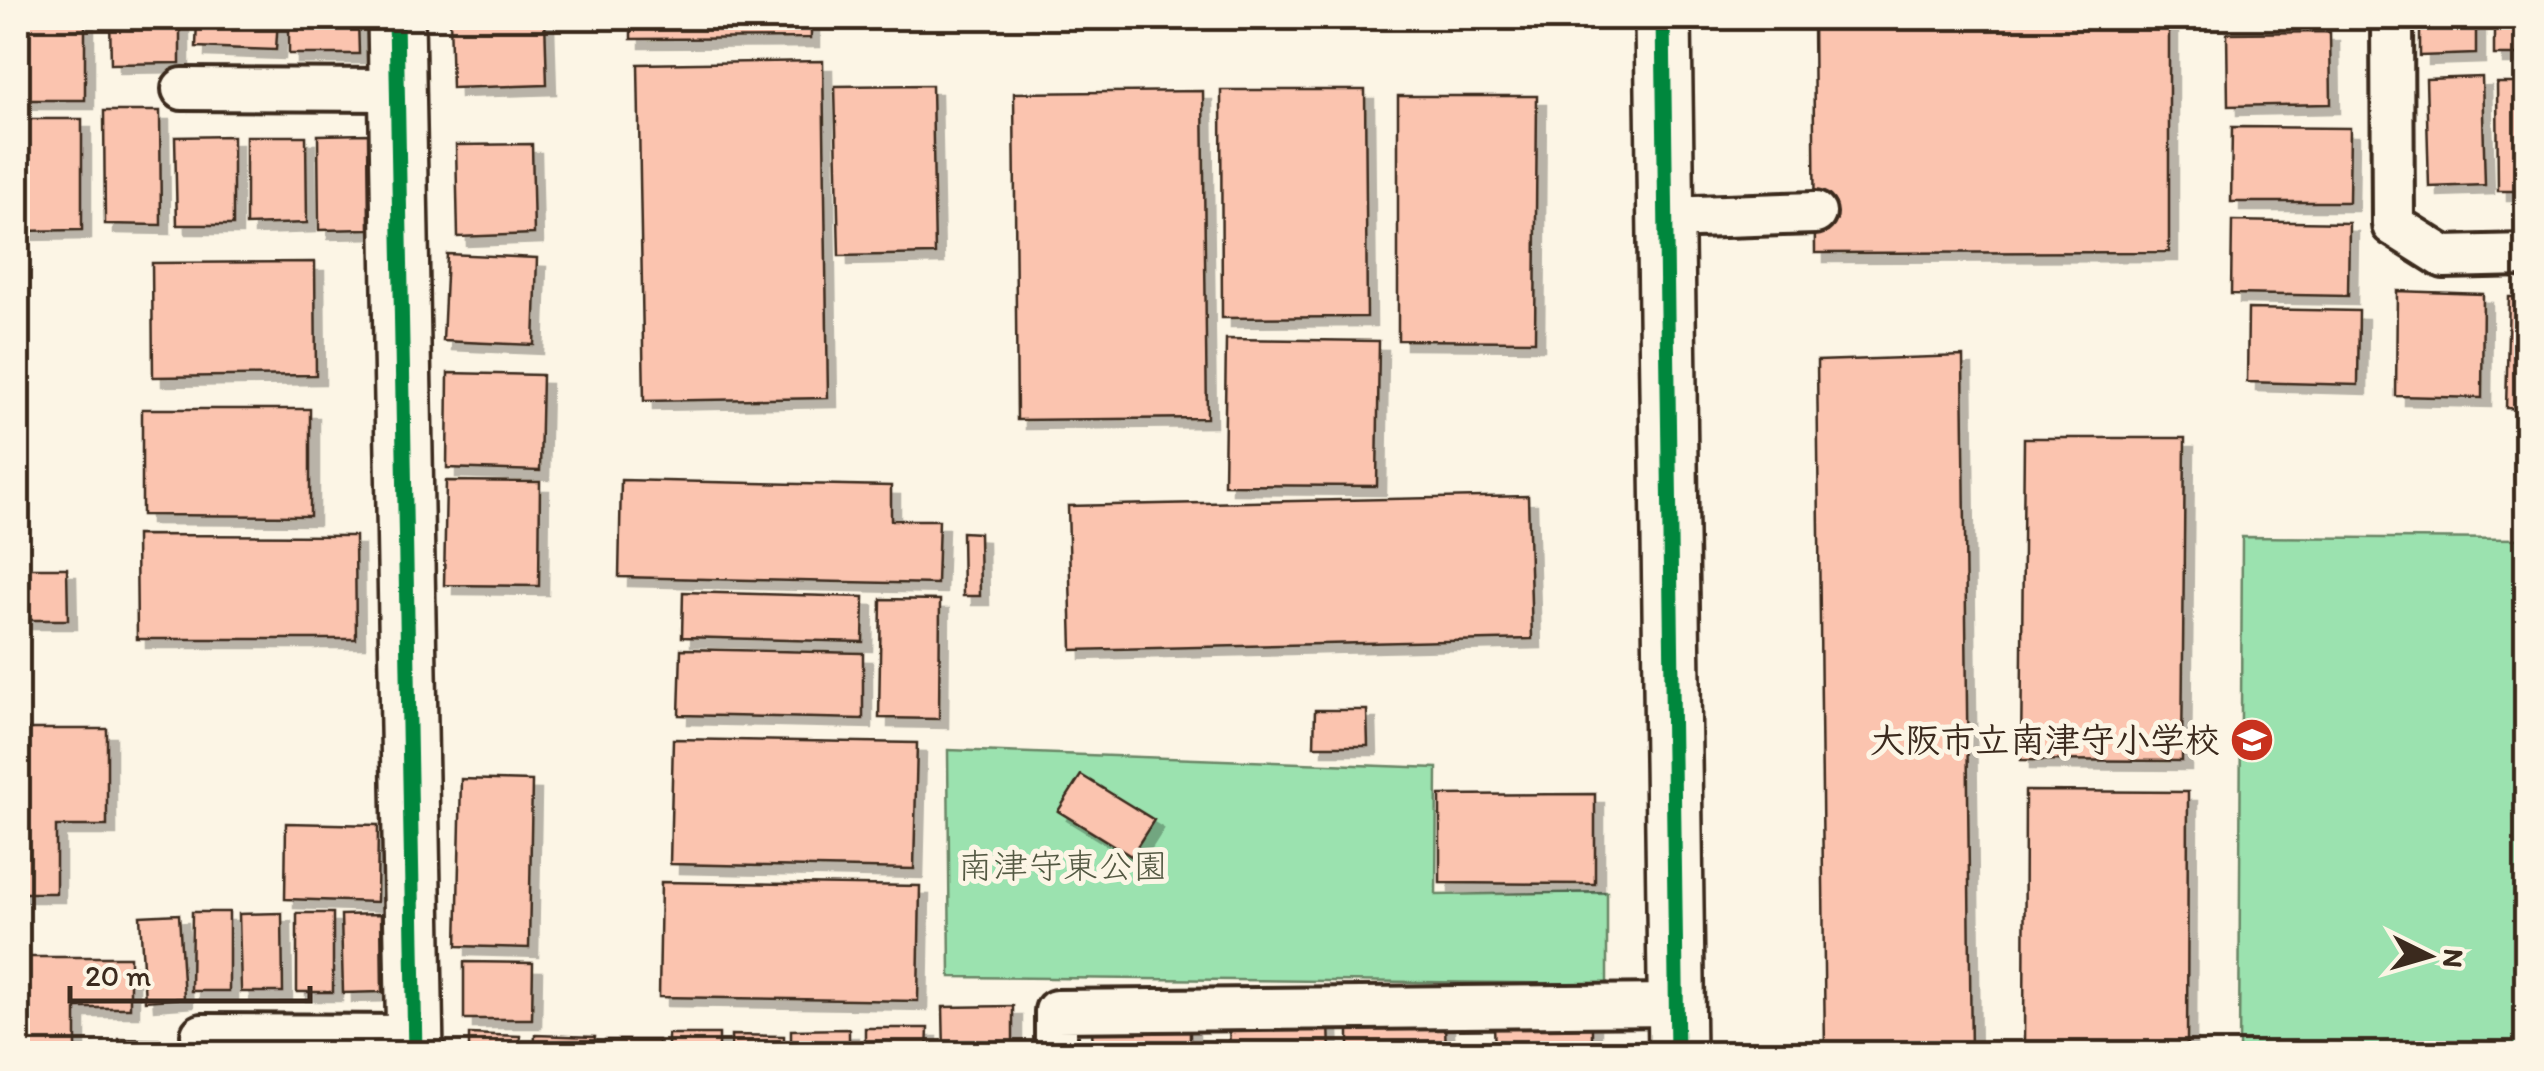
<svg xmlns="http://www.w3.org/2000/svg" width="2544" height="1071" font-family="Itim,'Klee One',sans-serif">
  <defs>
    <filter id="shadow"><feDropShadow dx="9" dy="9" stdDeviation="0" flood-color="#0004"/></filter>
  </defs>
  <rect width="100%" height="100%" fill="#fcf5e5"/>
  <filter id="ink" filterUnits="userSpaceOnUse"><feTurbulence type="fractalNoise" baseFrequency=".01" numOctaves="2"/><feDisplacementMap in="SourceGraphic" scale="20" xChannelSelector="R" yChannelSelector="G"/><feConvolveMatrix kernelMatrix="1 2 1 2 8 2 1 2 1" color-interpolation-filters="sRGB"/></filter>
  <g filter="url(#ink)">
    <!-- green -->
    <g fill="#9be2af" stroke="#6b8666" stroke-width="2.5">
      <polygon points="2242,537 2526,539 2526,1053 2239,1053"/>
      <polygon points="948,750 1437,768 1436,895 1607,892 1607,984 950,977"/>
    </g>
    <!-- building -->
    <g fill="#fbc4af" stroke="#3b2a1e" stroke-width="2.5" filter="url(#shadow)">
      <rect x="18" y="18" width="67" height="82"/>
      <polygon points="110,18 180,18 180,63 111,64"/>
      <polygon points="197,18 278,18 276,50 196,47"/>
      <polygon points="289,18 358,18 359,54 289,54"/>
      <polygon points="450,18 545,18 547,85 452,88"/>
      <polygon points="631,18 811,18 811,38 631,39"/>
      <polygon points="1813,18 2169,18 2169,252 1815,253"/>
      <polygon points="2420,18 2476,18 2476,54 2420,56"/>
      <rect x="2494" y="18" width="32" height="37"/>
      <polygon points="2330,32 2331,104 2228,106 2227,33"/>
      <polygon points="823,61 828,398 644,401 638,64"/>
      <polygon points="2482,77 2485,185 2429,187 2426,79"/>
      <polygon points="2497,83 2526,83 2526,191 2498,191"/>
      <polygon points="932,85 935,254 839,256 835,86"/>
      <polygon points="1221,90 1365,90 1367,317 1222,318"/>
      <polygon points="1203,91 1207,418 1017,420 1014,93"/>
      <polygon points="1398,96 1537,96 1535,341 1398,340"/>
      <polygon points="104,111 160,111 161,225 105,224"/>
      <polygon points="18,119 82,119 82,230 18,231"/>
      <polygon points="2232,127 2350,128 2349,202 2231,202"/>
      <polygon points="368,134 369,229 319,230 318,135"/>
      <polygon points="233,136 233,225 177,225 175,137"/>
      <polygon points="246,136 306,136 307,223 246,225"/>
      <polygon points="532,144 534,234 458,237 456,145"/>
      <polygon points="2232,221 2349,223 2348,296 2231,294"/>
      <polygon points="447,254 537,258 534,345 443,341"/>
      <polygon points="315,262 316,375 153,377 152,263"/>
      <polygon points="2397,291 2483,294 2482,398 2396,396"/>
      <polygon points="2509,297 2526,297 2526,409 2506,408"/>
      <polygon points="2248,309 2359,311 2358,385 2247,382"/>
      <polygon points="1226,339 1379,341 1377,486 1224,485"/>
      <polygon points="1963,356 1971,1054 1825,1054 1817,361"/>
      <polygon points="448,373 542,375 540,471 447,468"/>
      <polygon points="142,409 310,409 310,516 142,515"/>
      <polygon points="2024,438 2185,438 2182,761 2021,760"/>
      <polygon points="621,480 891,486 891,520 939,520 937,584 619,577"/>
      <polygon points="446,481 540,482 539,586 444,585"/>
      <polygon points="1528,496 1532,639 1072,650 1068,506"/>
      <polygon points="962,532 979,533 980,596 963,596"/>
      <polygon points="136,535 355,536 356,639 137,639"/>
      <polygon points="18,568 67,568 68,620 18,620"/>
      <polygon points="683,592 864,597 863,642 682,637"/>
      <polygon points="881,599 940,600 939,719 879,718"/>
      <polygon points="681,649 863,653 863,719 679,715"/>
      <polygon points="1315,710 1367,710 1368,746 1314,746"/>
      <polygon points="18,729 107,729 107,826 56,826 56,893 18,893"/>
      <polygon points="673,739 917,743 914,869 670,864"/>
      <polygon points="1081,775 1154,820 1131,856 1058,811"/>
      <polygon points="461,779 532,781 529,948 457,946"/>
      <polygon points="2025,791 2188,792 2187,1054 2024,1054"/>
      <polygon points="1595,794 1595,884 1440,883 1440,795"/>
      <polygon points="286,823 378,825 377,902 285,899"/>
      <polygon points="661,882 920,886 918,1001 659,997"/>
      <polygon points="192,912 229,912 229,991 191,991"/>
      <polygon points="282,913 283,992 241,992 239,914"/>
      <rect x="297" y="913" width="36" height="79"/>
      <polygon points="179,914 184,998 145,1001 140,916"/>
      <polygon points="381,914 382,992 343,993 341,915"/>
      <polygon points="18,957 130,957 130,1008 76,1008 76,1054 18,1054"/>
      <polygon points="464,962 533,963 532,1019 464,1019"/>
      <polygon points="1013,1006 1013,1054 944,1054 943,1007"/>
      <polygon points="1329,1019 1330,1054 1230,1054 1229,1021"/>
      <polygon points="1592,1022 1592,1054 1495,1054 1494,1024"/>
      <polygon points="1445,1023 1446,1054 1349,1054 1349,1024"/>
      <polygon points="1190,1026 1190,1054 1093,1054 1092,1027"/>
      <polygon points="865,1028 928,1028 927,1054 865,1054"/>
      <polygon points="849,1029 849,1054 791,1054 791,1030"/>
      <polygon points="469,1034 520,1036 519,1054 469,1054"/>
      <rect x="668" y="1034" width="51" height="20"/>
      <polygon points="535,1035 595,1037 594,1054 534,1054"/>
      <polygon points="731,1035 784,1036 784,1054 731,1054"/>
      <polygon points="119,1039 171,1040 171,1054 119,1054"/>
      <rect x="605" y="1040" width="53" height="14"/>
    </g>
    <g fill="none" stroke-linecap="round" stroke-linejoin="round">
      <!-- lane casing -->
      <g stroke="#3b2a1e" stroke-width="48">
        <g id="lane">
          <polyline points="2392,18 2393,225 2444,257 2526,255"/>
          <polyline points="183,89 397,90"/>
          <polyline points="1666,218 1815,213"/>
          <polyline points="202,1035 414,1036"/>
          <polyline points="1056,1054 1056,1011 1676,1005"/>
        </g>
      </g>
      <!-- street casing -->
      <g stroke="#3b2a1e" stroke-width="62">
        <polyline id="street" points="396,18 415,1054"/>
      </g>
      <!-- secondary casing -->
      <g stroke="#3b2a1e" stroke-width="62">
        <polyline id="secondary" points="1663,18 1677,1054"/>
      </g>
      <!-- lane -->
      <use href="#lane" stroke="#fcf5e5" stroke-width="40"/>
      <!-- street -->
      <use href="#street" stroke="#fcf5e5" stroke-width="55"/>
      <!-- secondary -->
      <use href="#secondary" stroke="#fcf5e5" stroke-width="55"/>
      <!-- cycleway casing -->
      <g stroke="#fcf5e5" stroke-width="21">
        <g id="cycleway">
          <polyline points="396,18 415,1054"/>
          <polyline points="1663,18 1677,1054"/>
        </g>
      </g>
      <!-- cycleway -->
      <use href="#cycleway" stroke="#00873e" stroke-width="15"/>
    </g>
  </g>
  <!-- icons -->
  <defs>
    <g id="school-disc" transform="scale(2.25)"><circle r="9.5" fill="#c8321e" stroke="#fcf5e5"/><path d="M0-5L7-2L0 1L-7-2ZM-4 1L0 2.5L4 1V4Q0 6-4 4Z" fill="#fff"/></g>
  </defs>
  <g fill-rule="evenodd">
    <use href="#school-disc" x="2252" y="740"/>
  </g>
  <g text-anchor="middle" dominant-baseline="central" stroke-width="10" stroke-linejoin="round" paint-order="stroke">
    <!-- poi labels -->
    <g font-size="35" font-weight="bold" fill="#3b2a1e" stroke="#fcf5e5" text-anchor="end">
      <text x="2220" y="740">大阪市立南津守小学校</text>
    </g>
    <!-- park labels -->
    <g font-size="35" fill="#535842" stroke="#fcf5e5">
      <text x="1063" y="866">南津守東公園</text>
    </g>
  </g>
  <!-- margin -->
  <rect width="2544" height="1071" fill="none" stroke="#fcf5e5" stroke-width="60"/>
  <rect x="30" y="30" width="2484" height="1011" fill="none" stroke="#3b2a1e" stroke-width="4" filter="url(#ink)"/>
  <!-- north arrow -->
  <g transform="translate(2429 956) rotate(95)" stroke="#fcf5e5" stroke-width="8" paint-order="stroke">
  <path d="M0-8L18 38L0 25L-18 38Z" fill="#3b2a1e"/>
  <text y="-15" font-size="28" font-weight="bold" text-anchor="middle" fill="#3b2a1e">N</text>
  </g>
  <!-- scale -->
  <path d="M70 986v15h240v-15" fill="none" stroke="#3b2a1e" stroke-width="5"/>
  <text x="85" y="986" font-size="30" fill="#3b2a1e" stroke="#fcf5e5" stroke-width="8" paint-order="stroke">20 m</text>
</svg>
